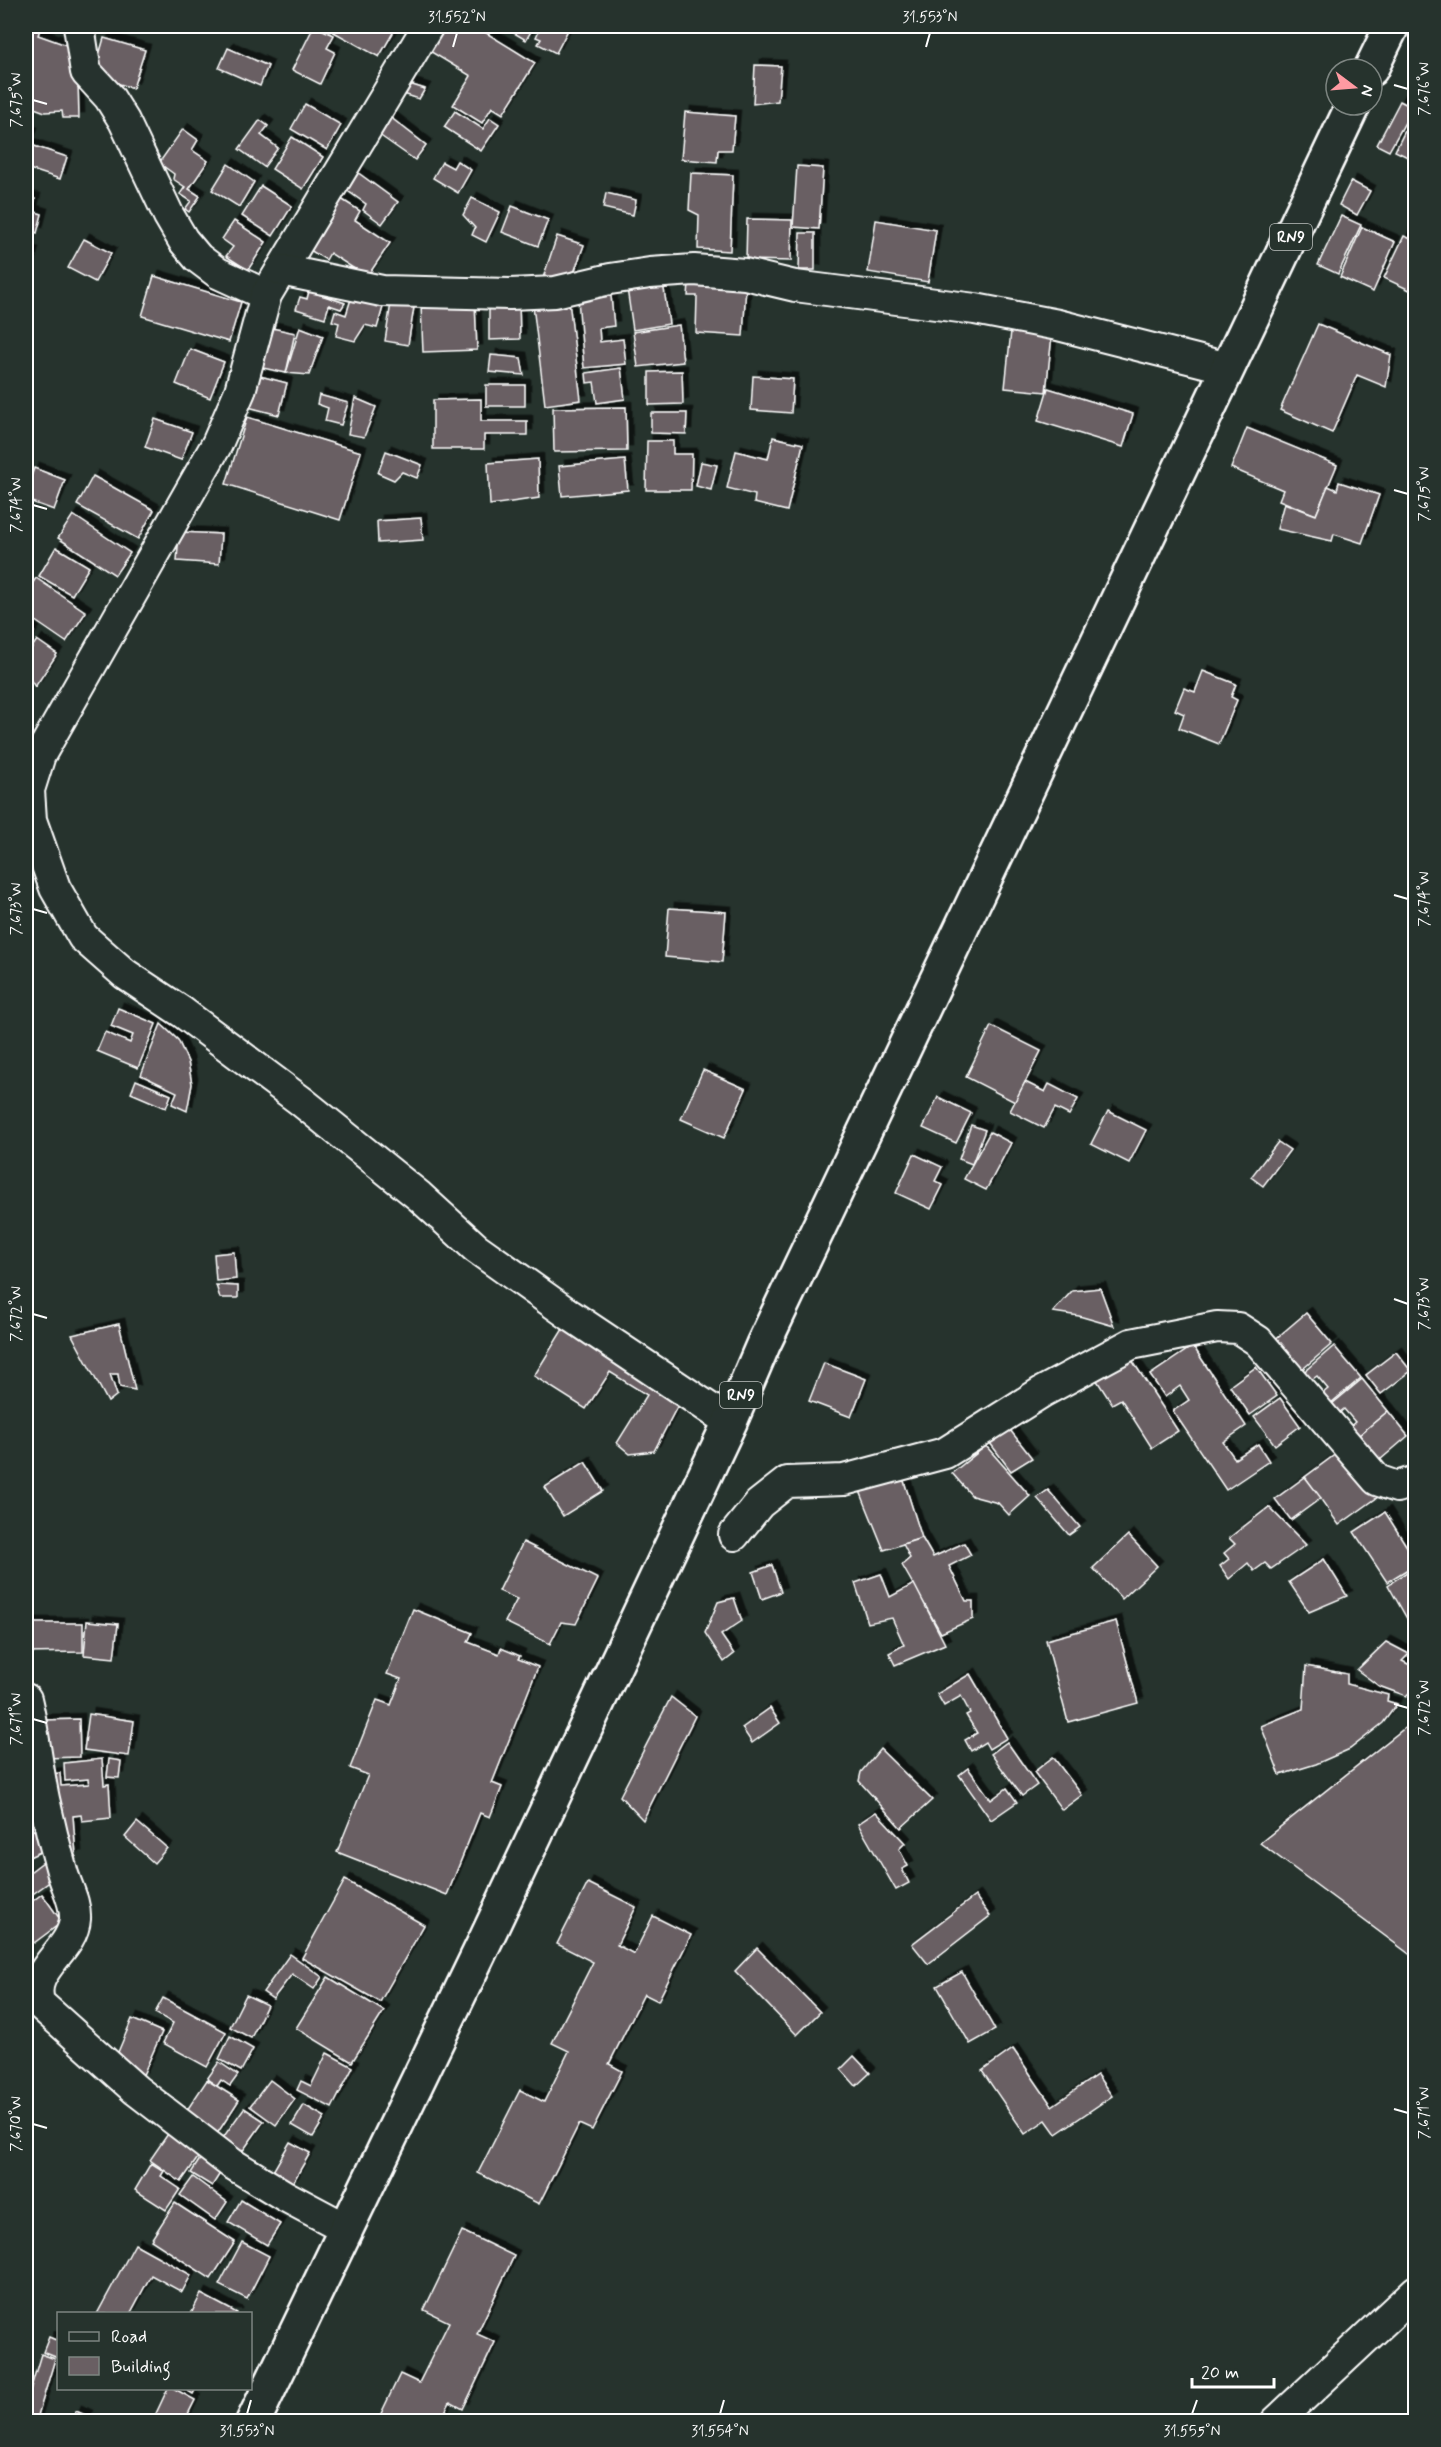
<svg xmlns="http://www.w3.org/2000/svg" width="1441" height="2447" font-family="Mynerve,sans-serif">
  <defs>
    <filter id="shadow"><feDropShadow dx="5.5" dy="-5.5" stdDeviation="0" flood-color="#0009"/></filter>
  </defs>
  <rect width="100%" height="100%" fill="#26332d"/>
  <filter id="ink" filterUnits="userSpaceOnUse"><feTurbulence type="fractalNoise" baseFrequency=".0167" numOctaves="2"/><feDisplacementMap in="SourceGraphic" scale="12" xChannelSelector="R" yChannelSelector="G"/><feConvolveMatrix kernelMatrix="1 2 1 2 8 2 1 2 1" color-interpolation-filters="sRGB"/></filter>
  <g filter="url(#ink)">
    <!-- building -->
    <g fill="#695f63" stroke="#fff" stroke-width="1.5" filter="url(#shadow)">
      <polygon points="26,26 40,29 38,35 69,46 78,82 79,118 63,118 62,111 45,112 26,105"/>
      <polygon points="314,26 334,35 327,48 335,52 320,84 292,70"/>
      <polygon points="323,26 397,26 379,57"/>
      <polygon points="443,26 475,26 535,63 503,114 492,107 482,123 453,105 471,76 428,50"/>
      <polygon points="502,26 534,26 526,40"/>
      <polygon points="541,26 570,26 556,53 538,44 541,39 536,37"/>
      <polygon points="104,38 145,50 133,88 93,76"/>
      <polygon points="228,48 268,66 260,86 219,68"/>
      <polygon points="755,65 781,66 778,101 753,104"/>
      <polygon points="406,83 425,89 419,99 397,92"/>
      <polygon points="1400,101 1413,108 1389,151 1377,145"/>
      <polygon points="305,104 341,125 327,150 291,129"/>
      <polygon points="1416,109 1416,161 1395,151"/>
      <polygon points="455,111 483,129 490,118 499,124 481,151 444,127"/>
      <polygon points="685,112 735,116 732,150 718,150 717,162 681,159"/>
      <polygon points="390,117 426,145 415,160 375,132"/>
      <polygon points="260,120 268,126 261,135 278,148 264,167 239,149"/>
      <polygon points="183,129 198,140 192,150 208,161 189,189 200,196 189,212 185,209 191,201 180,194 185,187 173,179 174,174 159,163"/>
      <polygon points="26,131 32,133 28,144 67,157 60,179 26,168"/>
      <polygon points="292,137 323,157 303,189 272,169"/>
      <polygon points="457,161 471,170 458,193 433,178 442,162 453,168"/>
      <polygon points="228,164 254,182 239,207 212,190"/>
      <polygon points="797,166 823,168 819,229 793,227"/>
      <polygon points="357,172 398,202 382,224 363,210 366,204 345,189"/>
      <polygon points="691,173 733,175 730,251 698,249 699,215 689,210"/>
      <polygon points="1351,181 1370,191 1357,215 1339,205"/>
      <polygon points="261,186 292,206 273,236 242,216"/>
      <polygon points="606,193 636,200 633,215 603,208"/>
      <polygon points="26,197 35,199 32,211 42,214 37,233 27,230 26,234"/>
      <polygon points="338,197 360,211 355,220 390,243 367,277 330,253 326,260 305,247"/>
      <polygon points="472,198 500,212 486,242 472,235 475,228 463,215"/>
      <polygon points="512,206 548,220 538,246 502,232"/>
      <polygon points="1341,216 1361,225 1338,274 1318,265"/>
      <polygon points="747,219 792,220 791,261 746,260"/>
      <polygon points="876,220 936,230 928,282 868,272"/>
      <polygon points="234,221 266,242 248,270 226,256 233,247 222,239"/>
      <polygon points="1362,227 1395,242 1373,292 1340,277"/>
      <polygon points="800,233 815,233 815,270 799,270"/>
      <polygon points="557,236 584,245 571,281 541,284"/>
      <polygon points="1404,236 1416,241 1416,293 1384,278"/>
      <polygon points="84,239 111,253 95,282 68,268"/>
      <polygon points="26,251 33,253 28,270 26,270"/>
      <polygon points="154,276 241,302 229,342 142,316"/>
      <polygon points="663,282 669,324 633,330 627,288"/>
      <polygon points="689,283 746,285 743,336 696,333 697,296 688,296"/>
      <polygon points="309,291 345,303 341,309 329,305 325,318 296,309 300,297 307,299"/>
      <polygon points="611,296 614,326 599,328 600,342 623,339 626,364 584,368 578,299"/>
      <polygon points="351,299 383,307 377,328 365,325 355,341 336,336 339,323 332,321 335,311 346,315"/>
      <polygon points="569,301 581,400 545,405 533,305"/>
      <polygon points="489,302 519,302 520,339 489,340"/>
      <polygon points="391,303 414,307 408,345 385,341"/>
      <polygon points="475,303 477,350 423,352 421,305"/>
      <polygon points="1318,324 1391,355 1386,387 1357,375 1332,433 1280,410"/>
      <polygon points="679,325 683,362 638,367 633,332"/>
      <polygon points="300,327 323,336 309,375 286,373"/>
      <polygon points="272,328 295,333 286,373 263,368"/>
      <polygon points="1011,331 1052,335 1046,392 1005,388"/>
      <polygon points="190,349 224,362 210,398 176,384"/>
      <polygon points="491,355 521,358 524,375 489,372"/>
      <polygon points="621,368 625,399 597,403 594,382 587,383 586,373"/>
      <polygon points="682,371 683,404 649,405 649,372"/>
      <polygon points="256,375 287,383 279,415 248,407"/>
      <polygon points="753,376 793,379 791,413 751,410"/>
      <rect x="486" y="385" width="39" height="21"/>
      <polygon points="1048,388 1133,414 1123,447 1038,421"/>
      <polygon points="319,395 348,403 341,425 325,421 328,408 317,404"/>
      <polygon points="355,398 376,407 364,437 348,434"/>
      <polygon points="481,399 481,421 527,421 527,435 484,435 484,449 433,449 433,400"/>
      <polygon points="626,407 627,451 554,452 553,408"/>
      <polygon points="651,413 687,413 686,434 651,433"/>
      <polygon points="247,417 361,452 340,520 226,484"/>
      <polygon points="155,419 192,432 181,460 145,447"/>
      <polygon points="1247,428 1337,465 1316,515 1279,500 1283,490 1231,468"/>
      <polygon points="773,437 803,444 787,511 754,503 755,495 727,488 736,451 768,459"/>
      <polygon points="647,441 673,441 673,454 692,454 691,490 646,490"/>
      <polygon points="386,451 422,465 417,478 402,472 394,480 378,473"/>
      <polygon points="538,459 539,498 490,505 488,463"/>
      <polygon points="625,460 628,490 562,496 559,466"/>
      <polygon points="701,462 717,465 711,490 696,486"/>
      <polygon points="34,468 65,480 54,510 26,500 26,491"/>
      <polygon points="93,476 154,510 138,539 77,505"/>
      <polygon points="1339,482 1379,495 1362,543 1334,534 1332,541 1277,529 1284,503 1316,515 1328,486 1337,490"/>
      <polygon points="73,515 130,553 115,575 58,538"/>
      <polygon points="421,518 423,540 378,543 377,521"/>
      <polygon points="179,532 221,534 219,564 177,561"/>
      <polygon points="56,547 89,567 72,595 39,576"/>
      <polygon points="36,578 86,612 66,642 28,616 26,620 26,593"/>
      <polygon points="26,626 34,632 26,644"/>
      <polygon points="37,640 57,654 35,687 26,673 26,656"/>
      <polygon points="1203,671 1236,684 1231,697 1237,700 1219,744 1179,728 1184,714 1175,710 1184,688 1195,692"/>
      <polygon points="669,908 726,912 722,962 665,957"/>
      <polygon points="118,1008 156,1024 138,1068 97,1051 105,1032 130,1043 133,1035 111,1026"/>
      <polygon points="161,1024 178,1040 188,1062 192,1084 187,1111 172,1104 177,1092 141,1075"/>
      <polygon points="991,1026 1041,1051 1015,1102 966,1077"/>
      <polygon points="703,1070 746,1089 724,1138 681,1119"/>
      <polygon points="136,1080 171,1095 166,1108 131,1093"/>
      <polygon points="1025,1082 1045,1092 1049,1084 1078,1099 1069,1115 1055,1108 1044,1128 1010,1111"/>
      <polygon points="938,1097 971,1113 956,1143 923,1128"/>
      <polygon points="1108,1111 1146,1130 1129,1163 1091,1144"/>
      <polygon points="971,1125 985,1130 972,1164 959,1159"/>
      <polygon points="990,1132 1011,1143 986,1190 964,1179"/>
      <polygon points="1278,1142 1290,1150 1263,1186 1251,1177"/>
      <polygon points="914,1154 942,1167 935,1181 943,1185 931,1209 896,1193"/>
      <polygon points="234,1252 236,1279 216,1281 214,1254"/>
      <polygon points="216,1285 238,1286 238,1298 220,1298"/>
      <polygon points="1100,1288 1114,1326 1079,1316 1053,1312 1072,1291"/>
      <polygon points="1306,1313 1332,1344 1298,1373 1273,1341"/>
      <polygon points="119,1324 135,1390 120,1387 118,1374 110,1374 117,1395 108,1402 72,1335"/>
      <polygon points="566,1324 681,1399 654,1451 630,1454 617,1443 647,1395 610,1372 586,1409 534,1376"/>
      <polygon points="1193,1346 1246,1426 1223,1442 1235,1459 1258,1444 1269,1461 1226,1490 1173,1411 1189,1400 1180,1386 1165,1397 1150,1375"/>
      <polygon points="1334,1346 1361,1378 1325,1408 1316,1399 1328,1389 1317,1376 1306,1384 1299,1376"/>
      <polygon points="1396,1352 1411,1371 1381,1394 1366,1375"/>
      <polygon points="1130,1357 1178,1431 1152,1448 1121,1399 1112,1404 1096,1379"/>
      <polygon points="824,1363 866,1379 851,1417 809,1401"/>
      <polygon points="1256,1367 1277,1396 1250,1415 1230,1386"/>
      <polygon points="1362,1379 1388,1411 1352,1441 1344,1432 1355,1422 1344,1409 1334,1417 1326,1409"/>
      <polygon points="1280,1398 1300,1426 1275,1445 1254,1417"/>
      <polygon points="1388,1411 1408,1436 1373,1466 1352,1441"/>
      <polygon points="1010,1430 1032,1458 1011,1471 990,1443"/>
      <polygon points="986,1446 1030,1496 1009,1515 998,1503 972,1496 952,1473"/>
      <polygon points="1344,1448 1378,1497 1339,1525 1305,1477"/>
      <polygon points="585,1462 603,1491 563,1516 545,1487"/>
      <polygon points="1305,1477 1321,1498 1291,1520 1275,1499"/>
      <polygon points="903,1478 922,1538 884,1550 860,1491"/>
      <polygon points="1048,1490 1080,1527 1069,1535 1037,1498"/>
      <polygon points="1269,1507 1306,1545 1271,1569 1265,1563 1254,1571 1248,1563 1229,1579 1220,1566 1229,1559 1224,1553 1235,1544 1229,1538"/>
      <polygon points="1385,1512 1416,1561 1416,1564 1387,1582 1354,1532"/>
      <polygon points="1128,1535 1157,1566 1122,1599 1093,1568"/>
      <polygon points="922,1538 933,1557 964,1543 971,1555 949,1566 966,1601 973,1601 973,1619 941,1633 902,1565 910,1558 903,1544"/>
      <polygon points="523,1542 598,1579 576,1624 561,1622 550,1644 505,1622 517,1599 499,1591"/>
      <polygon points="1324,1559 1347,1596 1309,1612 1289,1582"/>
      <polygon points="772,1565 781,1592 762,1599 753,1572"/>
      <polygon points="1416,1566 1416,1620 1410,1624 1388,1585"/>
      <polygon points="881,1574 890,1597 914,1584 945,1644 895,1665 889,1653 904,1645 892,1618 868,1623 855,1583"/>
      <polygon points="734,1598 742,1621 721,1635 734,1654 724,1662 705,1633 718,1602"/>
      <polygon points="413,1609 472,1633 468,1642 499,1654 501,1648 520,1656 518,1659 538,1667 492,1783 502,1787 490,1817 480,1813 447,1895 337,1852 368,1775 350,1768 377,1700 391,1705 401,1679 387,1674"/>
      <polygon points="87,1621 118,1624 114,1658 84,1655"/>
      <polygon points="1116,1621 1138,1703 1068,1722 1046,1640"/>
      <polygon points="26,1623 83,1623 83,1652 26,1653"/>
      <polygon points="1386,1642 1409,1654 1402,1661 1416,1668 1416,1686 1406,1696 1379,1686 1357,1670"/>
      <polygon points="1306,1666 1347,1674 1347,1684 1388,1695 1387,1701 1397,1704 1383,1723 1350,1749 1316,1764 1280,1775 1261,1726 1303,1709"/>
      <polygon points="970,1674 1007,1738 989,1749 985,1742 971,1751 965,1740 977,1733 966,1715 970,1713 961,1696 944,1706 937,1694"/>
      <polygon points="671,1697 695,1716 643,1820 620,1796"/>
      <polygon points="770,1708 780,1723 752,1743 742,1728"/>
      <polygon points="89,1714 134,1721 129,1756 84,1750"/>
      <polygon points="79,1719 80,1757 44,1758 43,1720"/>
      <polygon points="1416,1719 1416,1959 1260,1843"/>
      <polygon points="1007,1742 1037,1785 1022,1796 991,1754"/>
      <polygon points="880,1749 932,1800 901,1828 859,1781 861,1772"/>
      <polygon points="1053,1757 1082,1795 1062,1810 1034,1772"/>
      <polygon points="102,1759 104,1785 109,1784 111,1818 82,1821 81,1815 73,1816 76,1856 64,1857 50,1774 60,1773 61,1786 89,1784 88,1779 65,1781 64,1763"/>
      <polygon points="109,1759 121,1761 119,1778 107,1777"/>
      <polygon points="968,1768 991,1800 1007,1788 1017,1802 991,1820 959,1775"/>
      <polygon points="26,1797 32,1816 26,1818"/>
      <polygon points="876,1812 905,1843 899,1849 908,1866 902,1869 909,1883 896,1890 858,1824"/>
      <polygon points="137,1822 167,1848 154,1863 125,1837"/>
      <polygon points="39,1828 47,1849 27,1858 26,1833"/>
      <polygon points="43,1862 55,1878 30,1896 26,1890 26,1875"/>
      <polygon points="345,1880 424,1925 380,2002 302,1958"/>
      <polygon points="588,1883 636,1907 617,1945 634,1954 653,1916 691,1935 658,2001 644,1994 609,2064 622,2071 592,2130 579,2124 539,2204 478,2173 520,2090 544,2102 569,2051 552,2043 593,1962 557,1944"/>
      <polygon points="42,1894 62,1922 34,1943 26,1931 26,1906"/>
      <polygon points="975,1896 990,1916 928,1964 912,1944"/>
      <polygon points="757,1948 820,2012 797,2035 735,1971"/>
      <polygon points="290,1954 322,1977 314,1989 292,1974 273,1999 263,1992"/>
      <polygon points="962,1972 995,2030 970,2044 937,1986"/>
      <polygon points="328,1977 384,2011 352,2062 296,2028"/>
      <polygon points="246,1995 267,2005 251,2038 230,2027"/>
      <polygon points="163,1998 226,2032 207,2067 163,2043 173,2023 155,2013"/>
      <polygon points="132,2019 162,2032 142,2077 113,2064"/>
      <polygon points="230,2036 253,2049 241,2071 219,2059"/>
      <polygon points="1013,2049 1052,2106 1097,2075 1112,2096 1056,2134 1046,2120 1025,2134 982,2071"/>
      <polygon points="327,2053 353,2067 332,2108 297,2090 301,2081 311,2086"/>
      <polygon points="854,2056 870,2073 856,2086 841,2069"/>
      <polygon points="219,2062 238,2075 230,2086 221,2080 217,2086 207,2079"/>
      <polygon points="207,2080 239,2100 217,2134 185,2113"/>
      <polygon points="270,2080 295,2099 276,2125 250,2106"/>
      <polygon points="304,2105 325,2117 313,2137 292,2125"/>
      <polygon points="244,2108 264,2121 242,2152 222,2139"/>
      <polygon points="172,2128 204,2149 181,2182 150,2160"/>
      <polygon points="290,2142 310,2153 292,2184 272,2173"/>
      <polygon points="204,2153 224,2167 212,2186 191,2173"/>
      <polygon points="151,2163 164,2171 161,2176 180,2189 166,2210 135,2190"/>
      <polygon points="193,2177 227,2202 215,2220 180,2195"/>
      <polygon points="241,2200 280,2224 267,2245 228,2222"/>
      <polygon points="175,2203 235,2242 211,2279 151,2240"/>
      <polygon points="462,2231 514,2256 477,2334 495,2342 463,2409 450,2402 440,2422 377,2422 400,2374 419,2383 449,2322 424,2310"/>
      <polygon points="242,2242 269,2256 247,2299 219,2285"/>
      <polygon points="135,2244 191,2275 182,2292 151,2275 130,2314 97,2314"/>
      <polygon points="201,2294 237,2313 237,2314 191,2314"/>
      <polygon points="49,2337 58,2341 58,2358 43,2352"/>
      <polygon points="41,2354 55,2359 36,2422 26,2422 26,2404"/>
      <polygon points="168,2388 173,2388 195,2400 184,2422 152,2422"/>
      <polygon points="183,2388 196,2388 193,2394"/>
      <polygon points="76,2411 87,2416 85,2422 71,2422"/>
    </g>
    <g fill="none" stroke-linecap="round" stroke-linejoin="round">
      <!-- street casing -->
      <g stroke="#fff" stroke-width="34">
        <g id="street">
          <polyline points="79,26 86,72 109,97 124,121 169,216 183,240 198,258 218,273 266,295"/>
          <polyline points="428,26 266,295 240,391 217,444 40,755 29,790 31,820 55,888 83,937 125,974 182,1012 301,1101 419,1196 476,1248 570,1315 730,1422"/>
          <polyline points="281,270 382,291 510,294 555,292 610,279 650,273 694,270 745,274 795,286 975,309 1058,325 1228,368"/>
          <polyline points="734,1535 759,1504 787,1482 844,1480 945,1453 1042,1392 1131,1344 1217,1327 1238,1328 1258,1341 1377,1480 1397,1487 1416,1481"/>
          <path d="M26,1699C34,1732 37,1766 44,1799C49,1823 55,1847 62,1871C66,1886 76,1902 75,1919C73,1951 26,1971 40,2004L136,2090L231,2163L285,2196L347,2229"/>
          <polyline points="1276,2422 1416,2291"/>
        </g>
      </g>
      <!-- primary casing -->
      <g stroke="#fff" stroke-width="38">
        <g id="primary">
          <polyline points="1371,69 1392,26"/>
          <polyline points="253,2422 487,1937 730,1422 763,1345 1353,105"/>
        </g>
      </g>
      <!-- street -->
      <use href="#street" stroke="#26332d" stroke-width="30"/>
      <!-- primary -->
      <use href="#primary" stroke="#26332d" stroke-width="33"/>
    </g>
  </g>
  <!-- ticks -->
  <path fill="none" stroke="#fff" stroke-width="2" d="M453,47L457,33M926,47L930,33M1394,85L1408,89M33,100L47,104M1394,490L1408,494M33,505L47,509M1394,895L1408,899M33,909L47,913M1394,1299L1408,1304M33,1314L47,1318M1394,1704L1408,1708M33,1719L47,1723M1394,2109L1408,2113M33,2124L47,2128M247,2414L251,2400M720,2414L724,2400M1192,2414L1197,2400"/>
  <g text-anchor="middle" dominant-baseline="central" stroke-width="5" stroke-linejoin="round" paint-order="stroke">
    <!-- shield labels -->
    <g fill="#26332d" stroke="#bec2c0" stroke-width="1.5">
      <rect x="1270" y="224" width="42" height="26" rx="4.5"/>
      <rect x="720" y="1382" width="42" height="26" rx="4.5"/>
    </g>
    <g font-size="16" font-weight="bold" fill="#fff">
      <text x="1291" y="237">RN9</text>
      <text x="741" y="1395">RN9</text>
    </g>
  </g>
  <!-- margin -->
  <rect width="1441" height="2447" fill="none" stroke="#26332d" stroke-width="66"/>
  <!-- legend -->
  <rect x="57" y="2312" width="195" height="78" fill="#26332d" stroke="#7d8581" stroke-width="1.5"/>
  <rect x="69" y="2332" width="30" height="9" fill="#26332d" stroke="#7d8581" stroke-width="1.5"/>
  <text x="111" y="2342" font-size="18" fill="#ffffff">Road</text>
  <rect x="69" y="2357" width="30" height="18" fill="#695f63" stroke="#7d8581" stroke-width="1.5"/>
  <text x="111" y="2372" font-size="18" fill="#ffffff">Building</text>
  <!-- north arrow -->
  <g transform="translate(1354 87) rotate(106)"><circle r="28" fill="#26332d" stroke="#7d8581" stroke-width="1.5"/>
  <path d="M0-4.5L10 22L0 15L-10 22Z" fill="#ff9aa2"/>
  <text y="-9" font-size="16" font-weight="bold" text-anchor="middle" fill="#ffffff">N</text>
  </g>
  <!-- scale -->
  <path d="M1192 2378v9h82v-9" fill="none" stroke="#ffffff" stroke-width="3"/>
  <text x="1201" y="2378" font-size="18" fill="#ffffff" stroke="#26332d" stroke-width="4.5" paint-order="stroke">20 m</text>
  <rect x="33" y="33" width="1375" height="2381" fill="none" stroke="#fff" stroke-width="2"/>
  <g font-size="15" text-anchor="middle" fill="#fff">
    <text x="457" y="22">31.552°N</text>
    <text x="930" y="22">31.553°N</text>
    <text transform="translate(1424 89) rotate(-90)" y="5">7.676°W</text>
    <text transform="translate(16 100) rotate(-90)" y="5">7.675°W</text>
    <text transform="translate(1424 494) rotate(-90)" y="5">7.675°W</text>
    <text transform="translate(16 505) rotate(-90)" y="5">7.674°W</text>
    <text transform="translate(1424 899) rotate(-90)" y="5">7.674°W</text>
    <text transform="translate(16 909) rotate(-90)" y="5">7.673°W</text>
    <text transform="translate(1424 1304) rotate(-90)" y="5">7.673°W</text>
    <text transform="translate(16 1314) rotate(-90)" y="5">7.672°W</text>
    <text transform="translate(1424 1708) rotate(-90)" y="5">7.672°W</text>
    <text transform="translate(16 1719) rotate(-90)" y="5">7.671°W</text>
    <text transform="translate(1424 2113) rotate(-90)" y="5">7.671°W</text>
    <text transform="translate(16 2124) rotate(-90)" y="5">7.670°W</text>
    <text x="247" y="2436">31.553°N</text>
    <text x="720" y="2436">31.554°N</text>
    <text x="1192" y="2436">31.555°N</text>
  </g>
</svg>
